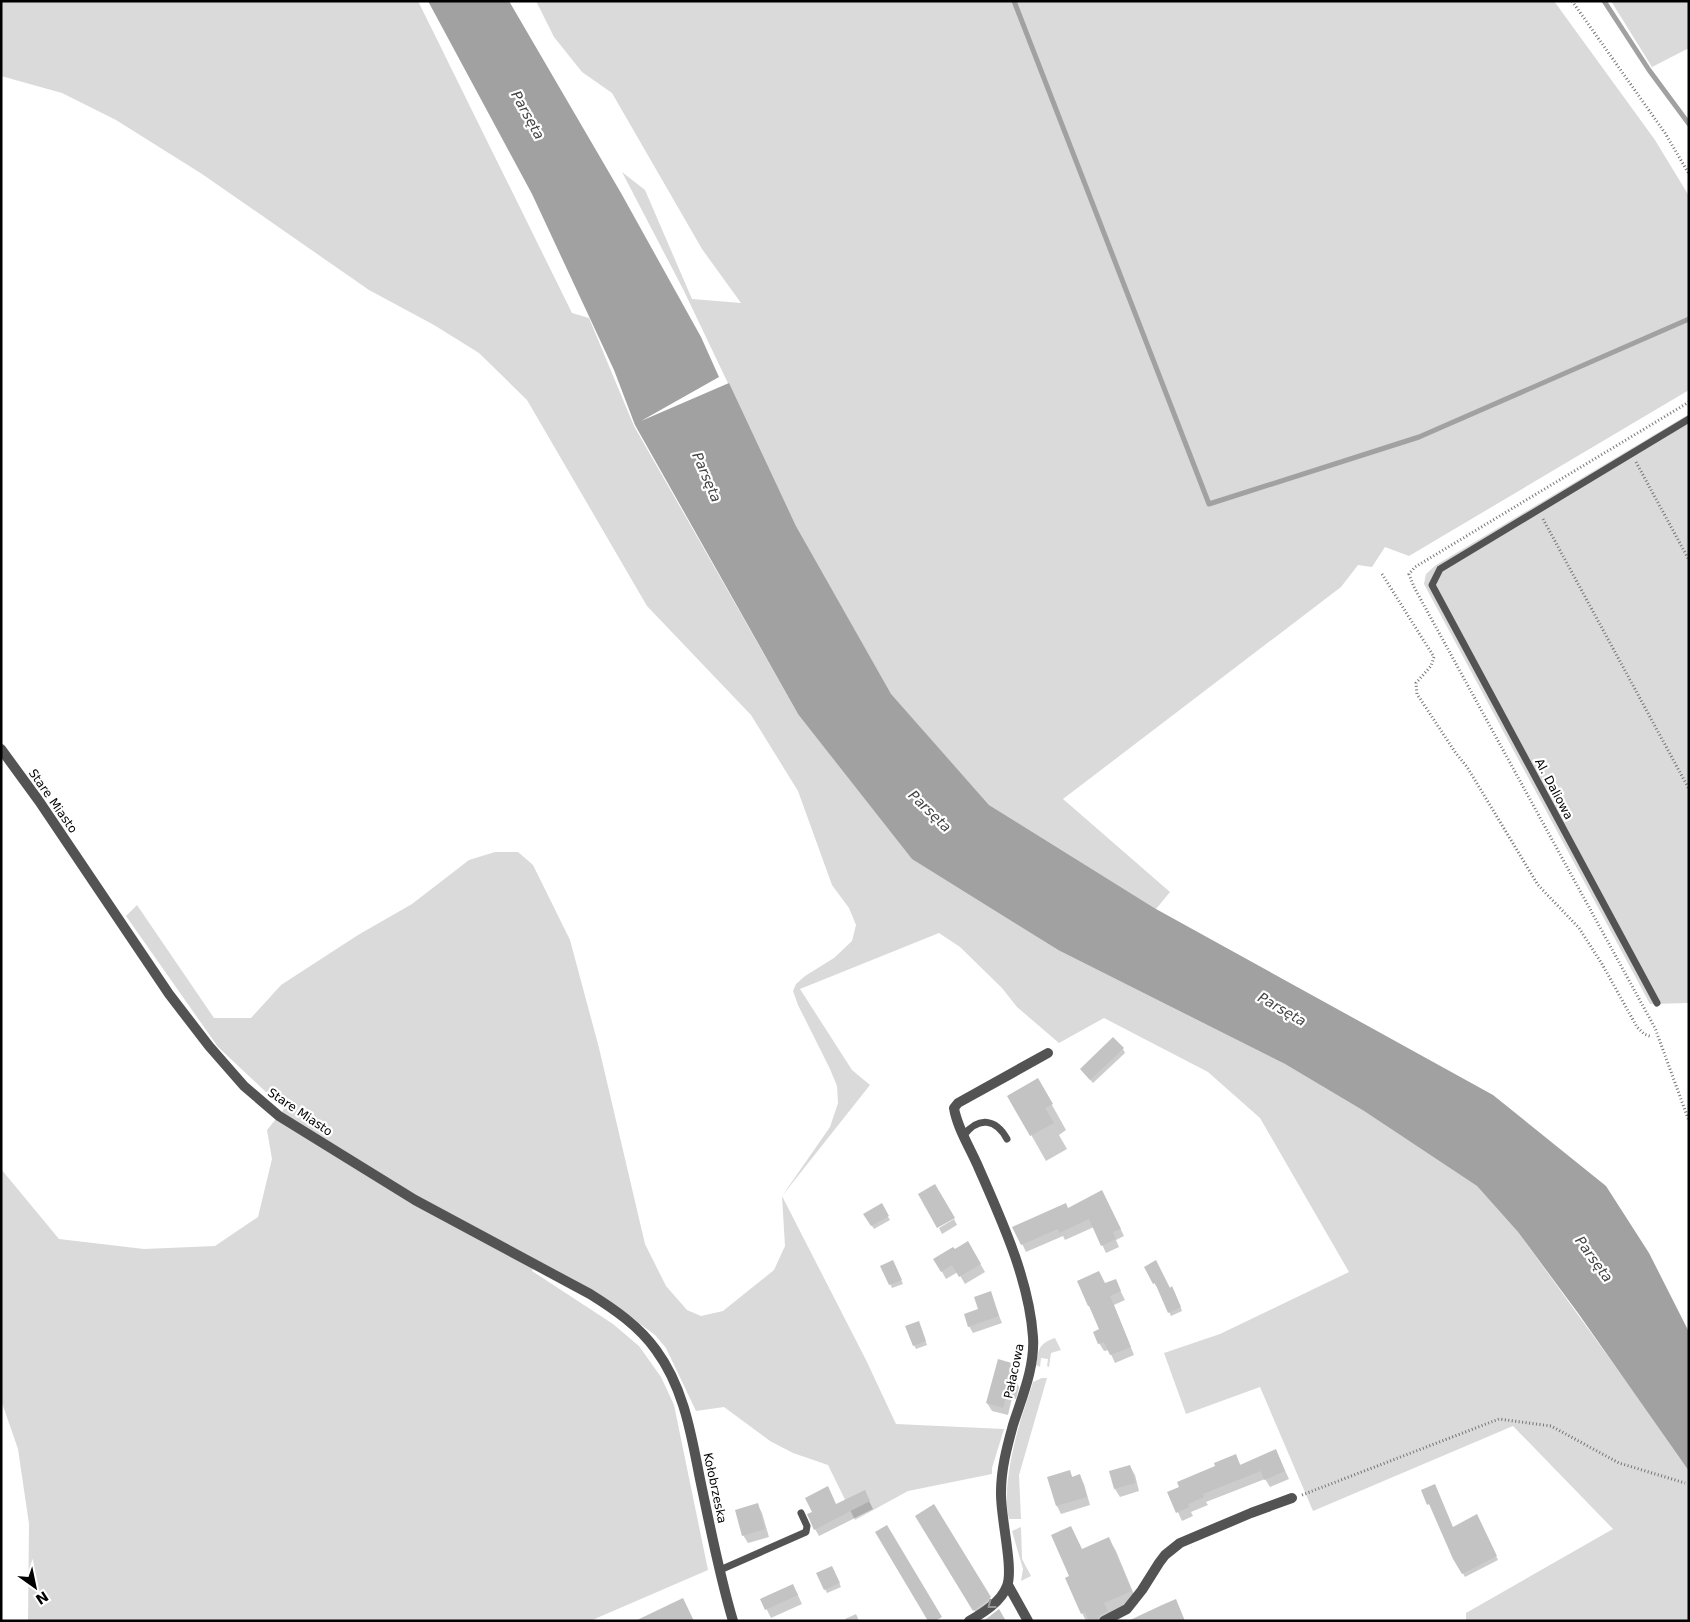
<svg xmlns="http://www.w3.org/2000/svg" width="1690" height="1622" font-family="'DejaVu Sans',sans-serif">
  <rect width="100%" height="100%" fill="#fff"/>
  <!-- green -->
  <g fill="#dadada">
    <polygon points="1,1 418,1 572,313 589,318 634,426 798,714 1060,951 1285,1064 1364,1111 1477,1186 1518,1232 1689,1468 1689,1621 1466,1621 1466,1613 1613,1529 1513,1426 1313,1511 1260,1387 1186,1414 1164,1353 1220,1334 1349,1272 1260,1118 1208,1072 1104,1018 1059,1043 1017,1007 1002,988 960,947 939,933 800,989 852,1070 870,1085 782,1196 866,1360 896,1424 1004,1429 992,1468 992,1474 908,1491 855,1520 828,1465 793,1453 770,1441 724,1407 696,1411 666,1348 655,1335 619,1308 536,1260 532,1271 613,1324 639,1346 661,1377 674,1405 708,1570 590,1621 28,1621 29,1524 18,1449 1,1400 1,1169 59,1239 144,1249 215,1246 258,1217 272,1159 267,1130 284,1109 218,1047 126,916 137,905 214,1018 251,1018 281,985 358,935 412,904 469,860 495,852 518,852 533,865 570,940 599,1048 645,1244 666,1286 687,1310 701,1316 723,1311 774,1270 785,1246 782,1196 830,1127 838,1103 837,1086 830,1069 798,1005 793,991 796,984 805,976 834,958 852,941 856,925 849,908 832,885 798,791 751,715 647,606 527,400 479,353 434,325 369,290 202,174 116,120 62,93 1,76"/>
    <polygon points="536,1 1554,1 1655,140 1689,196 1689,390 1409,556 1385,547 1372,567 1358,565 1341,587 1063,799 1170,892 1156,909 989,805 891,695 796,526 684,291 622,172 645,190 692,299 741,303 702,249 612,93 582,72 554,37"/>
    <polygon points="1611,1 1689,1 1689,48 1652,67"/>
    <polygon points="1689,414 1689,1003 1650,1004 1424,584 1426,574 1436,565"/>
    <path d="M1055,1338L1061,1350L1051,1353L1049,1367L1047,1366L1048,1359L1041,1358L1040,1367L1036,1365C1039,1349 1038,1344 1055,1338Z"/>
    <path d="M1042,1378H1047L1019,1475L1021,1519H1009C1001,1490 1016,1432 1026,1404C1028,1396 1031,1390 1033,1382Z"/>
    <polygon points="1021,1527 1022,1559 1031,1576 1021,1581 1023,1569 1012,1531"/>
  </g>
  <!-- water -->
  <polygon fill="#a1a1a1" points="428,1 509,1 621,193 701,337 719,377 641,421 729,383 796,526 891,694 989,805 1156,909 1493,1095 1606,1186 1649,1253 1689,1332 1689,1471 1578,1313 1518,1232 1477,1186 1364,1111 1285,1064 1060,951 912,859 798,714 635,425 614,370 532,194"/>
  <!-- shadow -->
  <g fill="#0003">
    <polygon points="1123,1049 1125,1053 1093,1083 1084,1073"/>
    <polygon points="1038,1080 1066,1130 1059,1135 1067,1149 1046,1161 1009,1096"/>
    <polygon points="1106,1199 1124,1236 1116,1240 1119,1247 1106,1253 1094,1227 1065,1240 1063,1236 1026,1252 1014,1227 1068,1209"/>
    <polygon points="881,1205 890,1220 874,1229 865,1215"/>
    <polygon points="954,1219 957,1225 942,1234 939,1228"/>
    <polygon points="968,1243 985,1272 965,1284 958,1272 946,1279 935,1259 954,1251"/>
    <polygon points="895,1265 903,1284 892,1288 882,1266"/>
    <polygon points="1146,1267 1174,1291 1182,1311 1171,1316 1157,1286 1156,1286"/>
    <polygon points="1115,1280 1125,1300 1114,1305 1134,1355 1115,1363 1109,1350 1104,1351 1099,1343 1105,1284"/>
    <polygon points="990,1293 1002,1323 973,1333 969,1326"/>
    <polygon points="920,1326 927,1345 916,1349 914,1345"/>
    <polygon points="1014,1365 1019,1373 1017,1383 1019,1387 1016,1399 1012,1398 1008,1415 992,1411 987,1403"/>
    <polygon points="1276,1451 1289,1479 1270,1487 1265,1479 1206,1502 1208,1505 1191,1512 1193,1516 1182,1521 1169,1493 1236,1456 1241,1466"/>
    <polygon points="1130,1466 1135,1475 1139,1491 1120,1497 1115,1489 1110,1472"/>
    <polygon points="1069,1472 1073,1478 1080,1476 1084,1484 1090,1505 1061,1514 1057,1506 1048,1478"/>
    <polygon points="1422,1491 1453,1528 1478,1519 1498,1560 1465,1577 1454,1558 1431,1507"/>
    <polygon points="868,1499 873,1509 819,1536 815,1529 836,1505"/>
    <polygon points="758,1505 762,1513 769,1537 748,1543 743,1535"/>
    <polygon points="934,1506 995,1606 979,1618 921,1525"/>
    <polygon points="1109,1539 1116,1551 1138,1604 1110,1616 1112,1621 1086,1621 1082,1613 1071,1577 1082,1550"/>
    <polygon points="834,1571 841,1587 827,1593 825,1589"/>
    <polygon points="797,1593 802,1604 771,1618 762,1600"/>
    <polygon points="856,1614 859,1621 846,1621 845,1619"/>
  </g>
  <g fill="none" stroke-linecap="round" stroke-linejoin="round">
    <!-- stream -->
    <g stroke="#a1a1a1" stroke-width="5">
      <polyline points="1014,1 1209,504 1419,437 1689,319"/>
      <polyline points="1604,1 1649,70 1689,124"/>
    </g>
  </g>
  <!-- building -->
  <g fill="#c3c3c3">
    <polygon points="1113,1037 1124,1048 1090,1080 1080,1069"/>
    <polygon points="1038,1078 1053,1104 1045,1108 1054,1123 1030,1136 1007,1096"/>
    <polygon points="935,1184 955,1218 937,1228 918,1194"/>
    <polygon points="1102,1190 1121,1229 1113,1232 1116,1239 1101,1246 1089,1219 1059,1233 1058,1229 1021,1245 1012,1227 1066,1203 1068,1208"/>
    <polygon points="882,1203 889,1216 871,1226 863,1214"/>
    <polygon points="968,1241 981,1264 959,1277 952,1265 941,1272 933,1259 953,1247 955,1249"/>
    <polygon points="893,1260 902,1280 889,1285 880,1266"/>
    <polygon points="1156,1260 1170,1288 1172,1286 1181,1307 1168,1313 1155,1283 1153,1284 1144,1267"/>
    <polygon points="1099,1271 1105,1283 1116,1279 1121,1291 1110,1296 1131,1347 1110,1355 1104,1342 1098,1344 1093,1332 1099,1329 1089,1306 1088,1306 1077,1281"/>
    <polygon points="991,1291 999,1316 968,1327 964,1314 978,1309 974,1297"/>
    <polygon points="919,1321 926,1341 913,1346 905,1326"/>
    <polygon points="998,1359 1015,1364 1012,1377 1015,1378 1012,1391 1008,1390 1003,1408 986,1403"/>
    <polygon points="1276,1449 1285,1471 1264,1480 1261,1471 1203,1494 1204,1497 1188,1504 1189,1507 1176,1513 1167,1492 1179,1487 1177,1482 1215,1466 1214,1463 1236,1454 1240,1465"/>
    <polygon points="1130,1465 1136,1483 1114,1489 1109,1471"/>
    <polygon points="1070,1470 1072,1477 1080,1474 1087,1497 1056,1506 1047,1477"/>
    <polygon points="1435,1484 1453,1527 1477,1514 1497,1556 1462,1574 1453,1559 1429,1504 1427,1505 1421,1490"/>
    <polygon points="828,1486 836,1504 865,1490 870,1501 814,1530 807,1514 812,1512 805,1498"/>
    <polygon points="758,1503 765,1529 742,1536 735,1510"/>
    <polygon points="934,1504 991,1597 973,1611 915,1516"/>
    <polygon points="887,1525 942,1617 935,1621 928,1621 875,1532"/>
    <polygon points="1071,1526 1082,1549 1109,1537 1132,1591 1104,1603 1108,1611 1100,1615 1097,1621 1089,1621 1085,1612 1081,1614 1065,1578 1069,1576 1051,1535"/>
    <polygon points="832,1566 840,1583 824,1590 816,1573"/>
    <polygon points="793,1584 798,1595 765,1610 760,1599"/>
    <polygon points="683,1598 694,1621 635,1621"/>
    <polygon points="1176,1599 1185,1621 1128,1621 1162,1605"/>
    <polygon points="999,1609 1006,1621 983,1621 990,1616"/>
  </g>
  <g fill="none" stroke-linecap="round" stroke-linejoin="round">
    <!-- path -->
    <g stroke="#757575" stroke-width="3" stroke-dasharray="1 2.5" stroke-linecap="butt">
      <polyline points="1572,1 1665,133 1689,174"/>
      <polyline points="1689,402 1415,567 1409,574 1414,587 1655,1028 1689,1121"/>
      <polyline points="1636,462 1689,560"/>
      <polyline points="1543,519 1689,789"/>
      <polyline points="1382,574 1434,657 1431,666 1416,683 1417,694 1455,752 1467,767 1538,885 1579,928 1602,964 1637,1027 1644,1034 1652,1037"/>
      <polyline points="1302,1495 1499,1419 1551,1426 1619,1463 1685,1483"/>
    </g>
    <!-- lane -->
    <g stroke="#535353" stroke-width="7">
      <polyline points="1657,1003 1432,585 1440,569 1689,419"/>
      <path d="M964,1135C979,1116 996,1119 1007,1139"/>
      <polyline points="720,1570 806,1532 807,1526 801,1513"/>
    </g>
    <!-- street -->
    <g stroke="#535353" stroke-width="10">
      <path d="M1,749L39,801L169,994L209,1046L244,1086L279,1116L415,1200L590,1294C614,1309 639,1326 656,1350C684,1388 691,1434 700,1479C710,1526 719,1574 733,1621"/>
      <polyline points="1008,1585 1028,1621"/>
      <path d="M969,1621C983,1613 1001,1602 1007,1586C1014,1568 1000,1516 1001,1492C1001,1469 1007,1447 1013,1425C1022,1397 1035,1367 1033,1337C1029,1278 1000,1217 977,1164C969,1146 957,1127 954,1108L958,1103L1048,1053"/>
      <polyline points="1104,1621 1127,1609 1142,1590 1159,1563 1165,1555 1180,1543 1251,1513 1292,1498"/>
    </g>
  </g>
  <!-- one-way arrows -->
  <defs><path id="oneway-chevron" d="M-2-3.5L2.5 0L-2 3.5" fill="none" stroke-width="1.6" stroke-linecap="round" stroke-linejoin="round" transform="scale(1.25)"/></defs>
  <use stroke="#989898" href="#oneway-chevron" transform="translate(991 1605) rotate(142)"/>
  <g text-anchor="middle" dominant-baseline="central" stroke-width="4.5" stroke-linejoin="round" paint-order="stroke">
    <!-- street labels -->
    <g font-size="12" fill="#000" stroke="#fff">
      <text transform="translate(1554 789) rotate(62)">Al. Daliowa</text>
      <text transform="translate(53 801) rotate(55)">Stare Miasto</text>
      <text transform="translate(300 1112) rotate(34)">Stare Miasto</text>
      <text transform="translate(1014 1371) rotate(-78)">Pałacowa</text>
      <text transform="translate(715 1488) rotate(78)">Kołobrzeska</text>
    </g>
    <!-- water labels -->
    <g font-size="14" font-style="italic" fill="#424242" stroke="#fff">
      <text transform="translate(528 115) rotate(61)">Parsęta</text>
      <text transform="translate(707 477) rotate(67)">Parsęta</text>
      <text transform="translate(930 811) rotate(44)">Parsęta</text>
      <text transform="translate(1282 1009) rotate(30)">Parsęta</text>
      <text transform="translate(1594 1259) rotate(54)">Parsęta</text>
    </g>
  </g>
  <!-- border -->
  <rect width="1690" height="1622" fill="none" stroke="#000000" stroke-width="5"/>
  <!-- north arrow -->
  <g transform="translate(35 1587) rotate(147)" stroke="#ffffff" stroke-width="4" paint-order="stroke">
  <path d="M0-4L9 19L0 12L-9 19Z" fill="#000000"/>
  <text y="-8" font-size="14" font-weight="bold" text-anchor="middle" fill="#000000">N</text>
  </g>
</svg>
